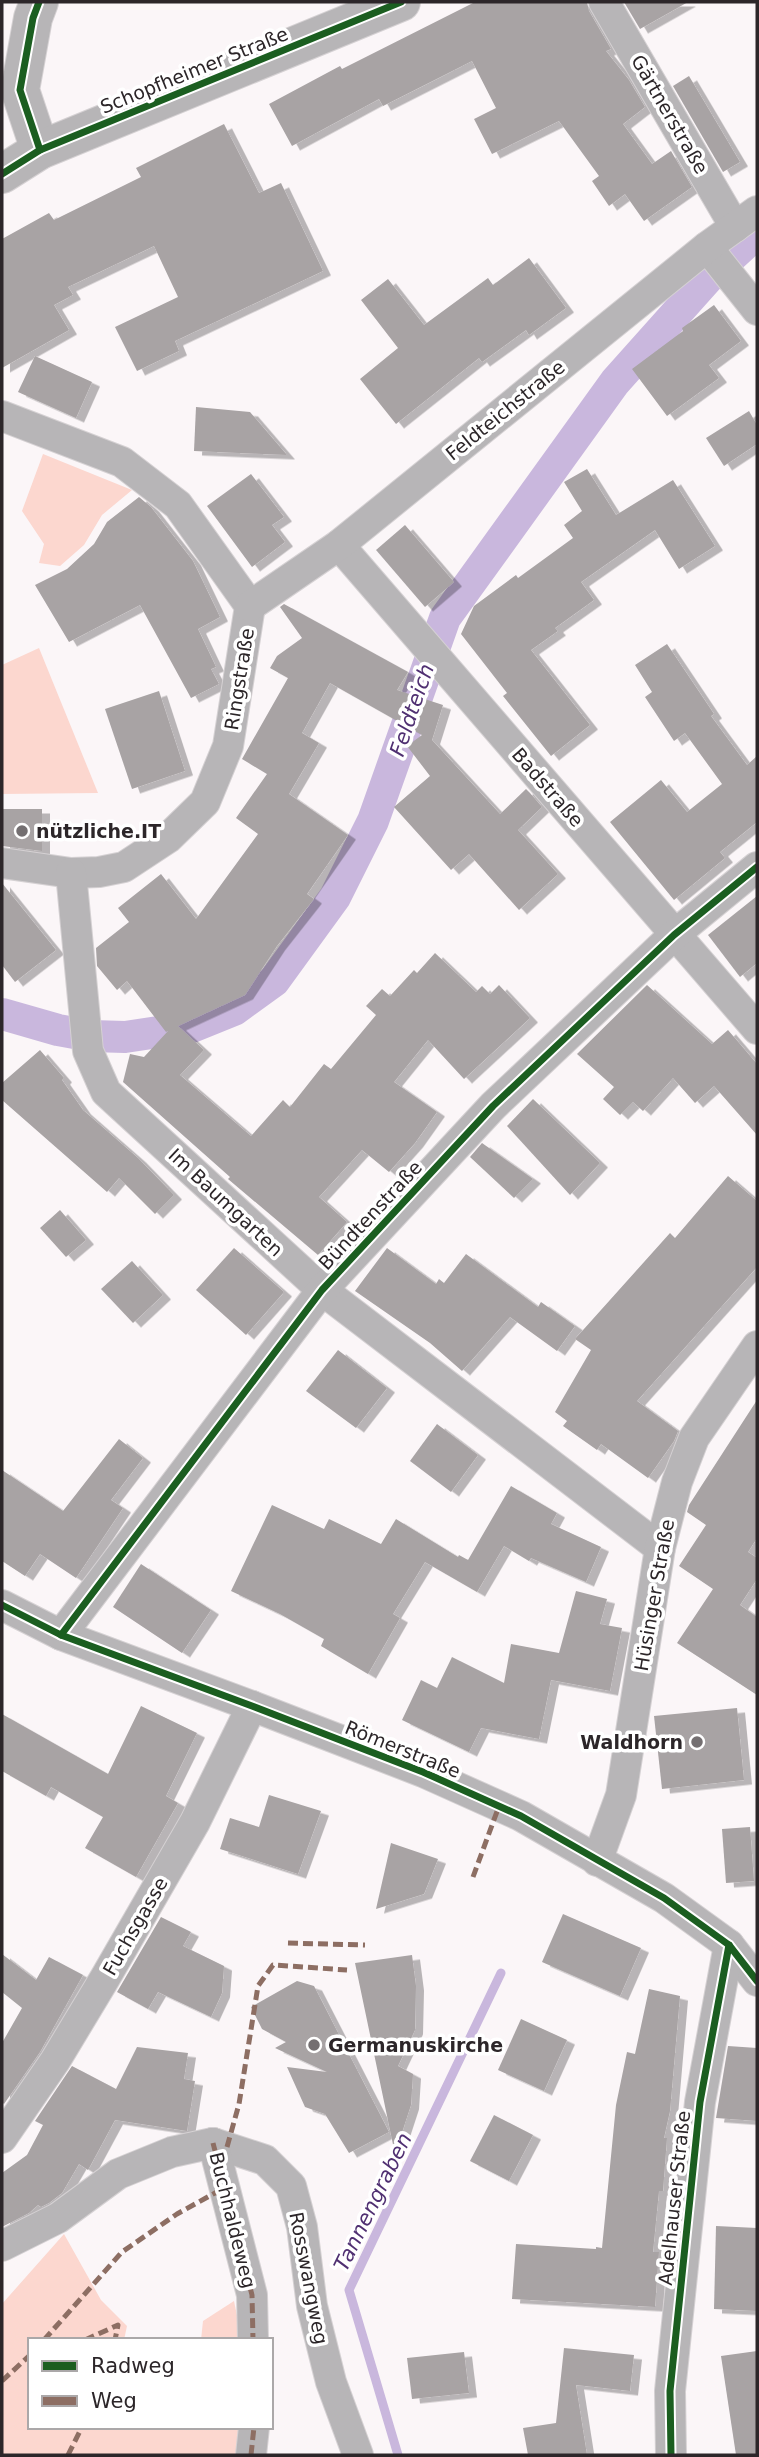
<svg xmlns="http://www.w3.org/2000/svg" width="759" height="2457" font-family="'DejaVu Sans',sans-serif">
  <defs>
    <filter id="shadow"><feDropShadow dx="8" dy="4.5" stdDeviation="0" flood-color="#0004"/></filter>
  </defs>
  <rect width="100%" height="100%" fill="#fbf6f8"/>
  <!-- green -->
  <g fill="#fcd7cf">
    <polygon points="43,454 132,490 102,515 84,545 60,566 39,563 44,544 22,511"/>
    <polygon points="39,648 98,793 2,794 2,665"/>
    <polygon points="64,2234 101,2300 127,2326 124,2340 30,2340 30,2427 247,2427 244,2455 2,2455 2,2304"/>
    <polygon points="234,2301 242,2340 201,2340 203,2321"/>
  </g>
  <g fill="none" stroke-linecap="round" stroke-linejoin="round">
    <!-- stream -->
    <polyline stroke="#c9b7dd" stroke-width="9" points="398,2455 349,2290 501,1973"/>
    <!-- canal -->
    <polyline stroke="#c9b7dd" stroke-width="32" points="2,1014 58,1030 91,1036 125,1037 192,1027 234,1010 274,981 335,897 373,821 445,618 615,382 707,279 757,233"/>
  </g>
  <!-- building -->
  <g fill="#a8a3a4" filter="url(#shadow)">
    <polygon points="475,2 587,2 589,11 611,49 606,51 629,80 645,107 623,124 652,164 671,151 692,187 644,221 625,194 609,206 592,181 599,176 559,121 492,154 474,119 496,108 472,61 383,106 379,99 292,146 269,104 340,66 342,69"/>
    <polygon points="624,2 688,2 640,29"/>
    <polygon points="689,76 740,162 723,172 673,86"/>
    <polygon points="224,124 259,193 281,183 323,271 175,341 179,351 137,371 115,327 178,297 154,246 68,287 73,295 54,305 69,330 2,368 2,239 49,213 54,220 141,177 136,168"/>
    <polygon points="529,258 566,308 529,335 526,330 482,362 479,358 396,424 360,379 398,348 361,300 388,279 424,325 488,278 493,285"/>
    <polygon points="714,305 741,341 709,365 719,378 667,416 632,369 683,331 682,328"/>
    <polygon points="35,356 92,382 76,418 18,392"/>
    <polygon points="196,407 250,412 287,455 194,451"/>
    <polygon points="749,411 757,425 757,444 724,466 706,438"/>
    <polygon points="587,469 616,515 673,480 715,546 679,569 655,530 581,582 594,600 555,628 558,631 531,650 590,725 551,756 503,696 507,693 461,634 474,606 516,575 518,578 573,538 564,525 582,511 564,482"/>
    <polygon points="251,474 284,517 272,525 285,542 252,567 207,506"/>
    <polygon points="139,497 151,507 193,561 220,617 198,629 216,667 211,669 219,684 191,698 140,605 69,642 35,585 67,569 94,544 107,522"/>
    <polygon points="405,525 454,582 425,607 376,550"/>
    <polygon points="284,604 408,672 397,690 443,705 432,740 500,814 526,789 530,793 542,807 518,830 558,874 519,910 469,854 451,870 394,807 430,776 407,746 422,735 330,683 302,733 319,743 289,794 348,835 307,894 314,899 277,946 245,995 178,1026 204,1050 180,1075 251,1136 283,1100 290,1107 324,1064 331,1069 376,1015 366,1006 382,989 390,996 414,970 417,973 435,953 476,992 482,986 490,994 499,985 530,1018 464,1079 428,1040 394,1082 437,1112 415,1143 389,1172 362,1150 319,1197 347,1222 318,1255 228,1179 230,1177 123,1082 130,1054 144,1057 168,1031 166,1032 127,981 117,990 97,966 96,948 129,922 118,908 161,874 196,919 258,834 236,818 267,774 242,759 288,678 270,668 277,656 302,638 280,607"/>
    <polygon points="667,644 714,714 711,716 747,765 757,756 757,822 720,852 725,858 674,900 610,822 661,780 687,812 722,784 685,733 674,741 645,697 652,692 635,665"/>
    <polygon points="159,691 185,771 132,789 105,709"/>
    <polygon points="2,809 42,809 42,851 2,846"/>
    <polygon points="2,883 56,950 15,982 2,965"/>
    <polygon points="757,896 757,963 740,977 708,935"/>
    <polygon points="647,985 712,1044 728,1030 757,1064 757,1135 714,1086 695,1103 673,1078 643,1111 633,1102 620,1115 603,1099 614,1087 577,1054"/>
    <polygon points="40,1050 64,1078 62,1080 83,1110 138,1158 174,1195 155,1214 119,1178 107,1192 2,1100 2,1083"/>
    <polygon points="533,1099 600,1163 570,1195 507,1126"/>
    <polygon points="482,1143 533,1179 514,1198 470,1157"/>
    <polygon points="728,1176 757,1201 757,1267 637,1401 678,1431 674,1441 648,1478 601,1444 597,1450 563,1426 567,1421 555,1412 591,1350 575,1339 670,1233 675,1238"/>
    <polygon points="60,1210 86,1240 66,1257 40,1228"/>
    <polygon points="234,1248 284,1292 246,1335 196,1290"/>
    <polygon points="387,1248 436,1284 439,1279 444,1283 466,1254 538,1307 541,1302 575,1326 557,1351 510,1317 462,1371 430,1343 355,1291"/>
    <polygon points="132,1261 163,1295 133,1323 101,1289"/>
    <polygon points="338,1350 387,1388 356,1428 306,1391"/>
    <polygon points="757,1400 757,1538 748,1552 757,1558 757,1579 740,1605 757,1617 757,1695 677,1643 713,1589 679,1566 706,1525 687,1512 689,1505"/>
    <polygon points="437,1424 478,1455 451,1492 410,1461"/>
    <polygon points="119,1439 143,1458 111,1500 123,1508 76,1578 40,1554 25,1576 2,1561 2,1470 63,1511"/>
    <polygon points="511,1486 557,1513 551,1524 601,1547 586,1582 531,1558 529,1561 504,1546 477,1592 425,1562 393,1614 400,1618 368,1674 321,1646 324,1639 280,1614 231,1591 272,1505 324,1529 329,1519 381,1544 396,1519 458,1557 459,1555 468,1560"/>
    <polygon points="141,1564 211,1610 182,1653 113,1607"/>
    <polygon points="576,1591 607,1599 600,1624 622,1628 610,1691 551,1680 539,1739 481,1728 469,1752 402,1720 421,1680 437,1688 452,1657 504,1683 511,1644 559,1653"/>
    <polygon points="141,1706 197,1733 166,1796 178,1803 136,1877 85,1848 103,1817 51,1787 46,1796 2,1771 2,1714 108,1774"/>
    <polygon points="737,1708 744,1780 662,1789 654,1716"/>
    <polygon points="269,1795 321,1811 298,1874 220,1849 230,1818 259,1827"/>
    <polygon points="750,1827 754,1881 726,1883 722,1829"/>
    <polygon points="391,1843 438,1859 424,1894 376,1909"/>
    <polygon points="563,1914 641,1948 620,1996 542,1962"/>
    <polygon points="161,1917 191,1932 183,1946 224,1966 222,1993 211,2017 158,1992 148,2009 117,1992"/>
    <polygon points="2,1954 36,1980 49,1957 83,1975 40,2052 4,2104 2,2102 2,2043 22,2008 2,1992"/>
    <polygon points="412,1955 416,1986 415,2030 398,2066 413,2074 411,2105 395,2154 355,1963"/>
    <polygon points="297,1981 314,1986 389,2132 349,2153 325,2114 305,2107 287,2067 327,2072 275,2048 286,2042 262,2029 251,2007"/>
    <polygon points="649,1989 680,1996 670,2111 664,2138 667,2138 663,2191 659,2191 653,2252 659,2252 655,2307 512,2299 516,2244 596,2249 596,2247 602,2248 616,2105 627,2052 635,2054"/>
    <polygon points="521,2019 567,2040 544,2091 498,2070"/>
    <polygon points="728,2046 757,2048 757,2121 716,2118"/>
    <polygon points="137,2047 188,2053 184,2079 195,2081 187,2131 115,2120 88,2170 79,2164 62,2193 49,2203 41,2207 38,2205 29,2213 2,2227 2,2173 27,2155 43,2125 35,2121 72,2066 116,2089"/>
    <polygon points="494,2115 533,2135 509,2181 470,2161"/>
    <polygon points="716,2226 757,2228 757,2311 714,2309"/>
    <polygon points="564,2348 634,2355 630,2391 576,2385 587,2455 528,2455 523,2428 556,2423"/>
    <polygon points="757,2351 757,2455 736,2455 721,2356"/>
    <polygon points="464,2352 469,2393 412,2399 407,2358"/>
  </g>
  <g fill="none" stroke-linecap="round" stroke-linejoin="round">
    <!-- street casing -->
    <g stroke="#d5d1d3" stroke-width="32">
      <g id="street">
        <polyline points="604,2 735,227"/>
        <polyline points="707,247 757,310"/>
        <polyline points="2,416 122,462 178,505 250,606 228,746 205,802 168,838 124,867 99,872 71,873 2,863"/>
        <polyline points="339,545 757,1029"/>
        <polyline points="250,606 339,545 707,247 757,211"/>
        <polyline points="71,873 88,1051 106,1092 322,1290 660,1548"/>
        <polyline points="2,1605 61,1635 252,1706 423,1772 521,1816 664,1898 729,1945 757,1981"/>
        <polyline points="61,1635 322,1290 493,1106 674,935 757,867"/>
        <polyline points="597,1861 621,1795 660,1548 677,1482 694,1438 757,1346"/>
        <polyline points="2,2138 55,2061 105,1978 195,1822 252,1706"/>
        <polyline points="213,2143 265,2160 291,2186 302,2227 312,2306 331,2382 358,2455"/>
        <polyline points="213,2143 252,2295 253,2340"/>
        <polyline points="2,2246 58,2218 118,2174 172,2152 213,2143"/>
        <polyline points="251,2455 254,2427"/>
        <polyline points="671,2455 670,2391 700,2102 729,1945"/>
      </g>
    </g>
    <!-- secondary casing -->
    <g stroke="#d5d1d3" stroke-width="40">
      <g id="secondary">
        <polyline points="39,2 33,18 20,90 40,150"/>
        <polyline points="2,174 40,150 401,2"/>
      </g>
    </g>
    <!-- street -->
    <use href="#street" stroke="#b7b5b7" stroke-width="30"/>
    <!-- secondary -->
    <use href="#secondary" stroke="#b7b5b7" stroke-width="38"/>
    <!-- quiet -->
    <g stroke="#8d6e63" stroke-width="5" stroke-dasharray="10 5" stroke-linecap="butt">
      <polyline points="473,1877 499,1806"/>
      <polyline points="288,1943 365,1945"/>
      <polyline points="213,2143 252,2295 253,2340"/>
      <polyline points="227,2147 239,2104 258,1986 273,1965 347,1970"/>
      <polyline points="44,2340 122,2252 177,2214 224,2188"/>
      <polyline points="85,2340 118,2325 115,2340"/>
      <polyline points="2,2381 30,2355"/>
      <polyline points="68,2455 82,2427"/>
      <polyline points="251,2455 254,2427"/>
    </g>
    <!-- cycleway casing -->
    <g stroke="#fff" stroke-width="11">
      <g id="cycleway">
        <polyline points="39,2 33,18 20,90 40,150"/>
        <polyline points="2,174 40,150 401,2"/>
        <polyline points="2,1605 61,1635 252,1706 423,1772 521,1816 664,1898 729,1945 757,1981"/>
        <polyline points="61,1635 322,1290 493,1106 674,935 757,867"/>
        <polyline points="671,2455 670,2391 700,2102 729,1945"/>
      </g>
    </g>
    <!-- cycleway -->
    <use href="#cycleway" stroke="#1b5e20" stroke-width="7"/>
  </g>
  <!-- markers -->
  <g fill="#746f71" stroke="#fff" stroke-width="2.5">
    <circle cx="22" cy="831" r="7"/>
    <circle cx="697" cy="1742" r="7"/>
    <circle cx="314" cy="2045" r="7"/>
  </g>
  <g text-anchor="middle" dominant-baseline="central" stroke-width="7" stroke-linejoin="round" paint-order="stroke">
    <!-- street labels -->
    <g font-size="19" fill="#2c2629" stroke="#fff">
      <text transform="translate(194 70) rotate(-22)">Schopfheimer Straße</text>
      <text transform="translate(670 114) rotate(60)">Gärtnerstraße</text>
      <text transform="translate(505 410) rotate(-39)">Feldteichstraße</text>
      <text transform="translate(239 679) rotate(-81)">Ringstraße</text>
      <text transform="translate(548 787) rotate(49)">Badstraße</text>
      <text transform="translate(226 1202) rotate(43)">Im Baumgarten</text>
      <text transform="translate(370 1215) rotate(-47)">Bündtenstraße</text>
      <text transform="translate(654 1595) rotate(-80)">Hüsinger Straße</text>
      <text transform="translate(403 1749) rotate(22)">Römerstraße</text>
      <text transform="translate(135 1926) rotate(-60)">Fuchsgasse</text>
      <text transform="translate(674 2198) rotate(-84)">Adelhauser Straße</text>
      <text transform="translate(233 2220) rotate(76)">Buchhaldeweg</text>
      <text transform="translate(309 2278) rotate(79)">Rosswangweg</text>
    </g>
    <!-- poi labels -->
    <g font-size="19" font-weight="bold" fill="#2c2629" stroke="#fff" text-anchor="start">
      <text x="36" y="831">nützliche.IT</text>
      <text x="683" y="1742" text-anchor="end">Waldhorn</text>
      <text x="328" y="2045">Germanuskirche</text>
    </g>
    <!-- water labels -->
    <g font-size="21" font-style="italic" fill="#503072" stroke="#fff">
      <text transform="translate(412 710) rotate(-71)">Feldteich</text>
      <text transform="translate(373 2202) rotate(-64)">Tannengraben</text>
    </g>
  </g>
  <!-- border -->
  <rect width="759" height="2457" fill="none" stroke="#2c2629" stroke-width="7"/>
  <!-- legend -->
  <rect x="28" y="2338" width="245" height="91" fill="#ffffff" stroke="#aba8a9" stroke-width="2"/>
  <rect x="42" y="2361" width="35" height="10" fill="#1b5e20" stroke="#aba8a9" stroke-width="2"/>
  <text x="91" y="2373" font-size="21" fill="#2c2629">Radweg</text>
  <rect x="42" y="2396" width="35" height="10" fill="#8d6e63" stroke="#aba8a9" stroke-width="2"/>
  <text x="91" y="2408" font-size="21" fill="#2c2629">Weg</text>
</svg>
